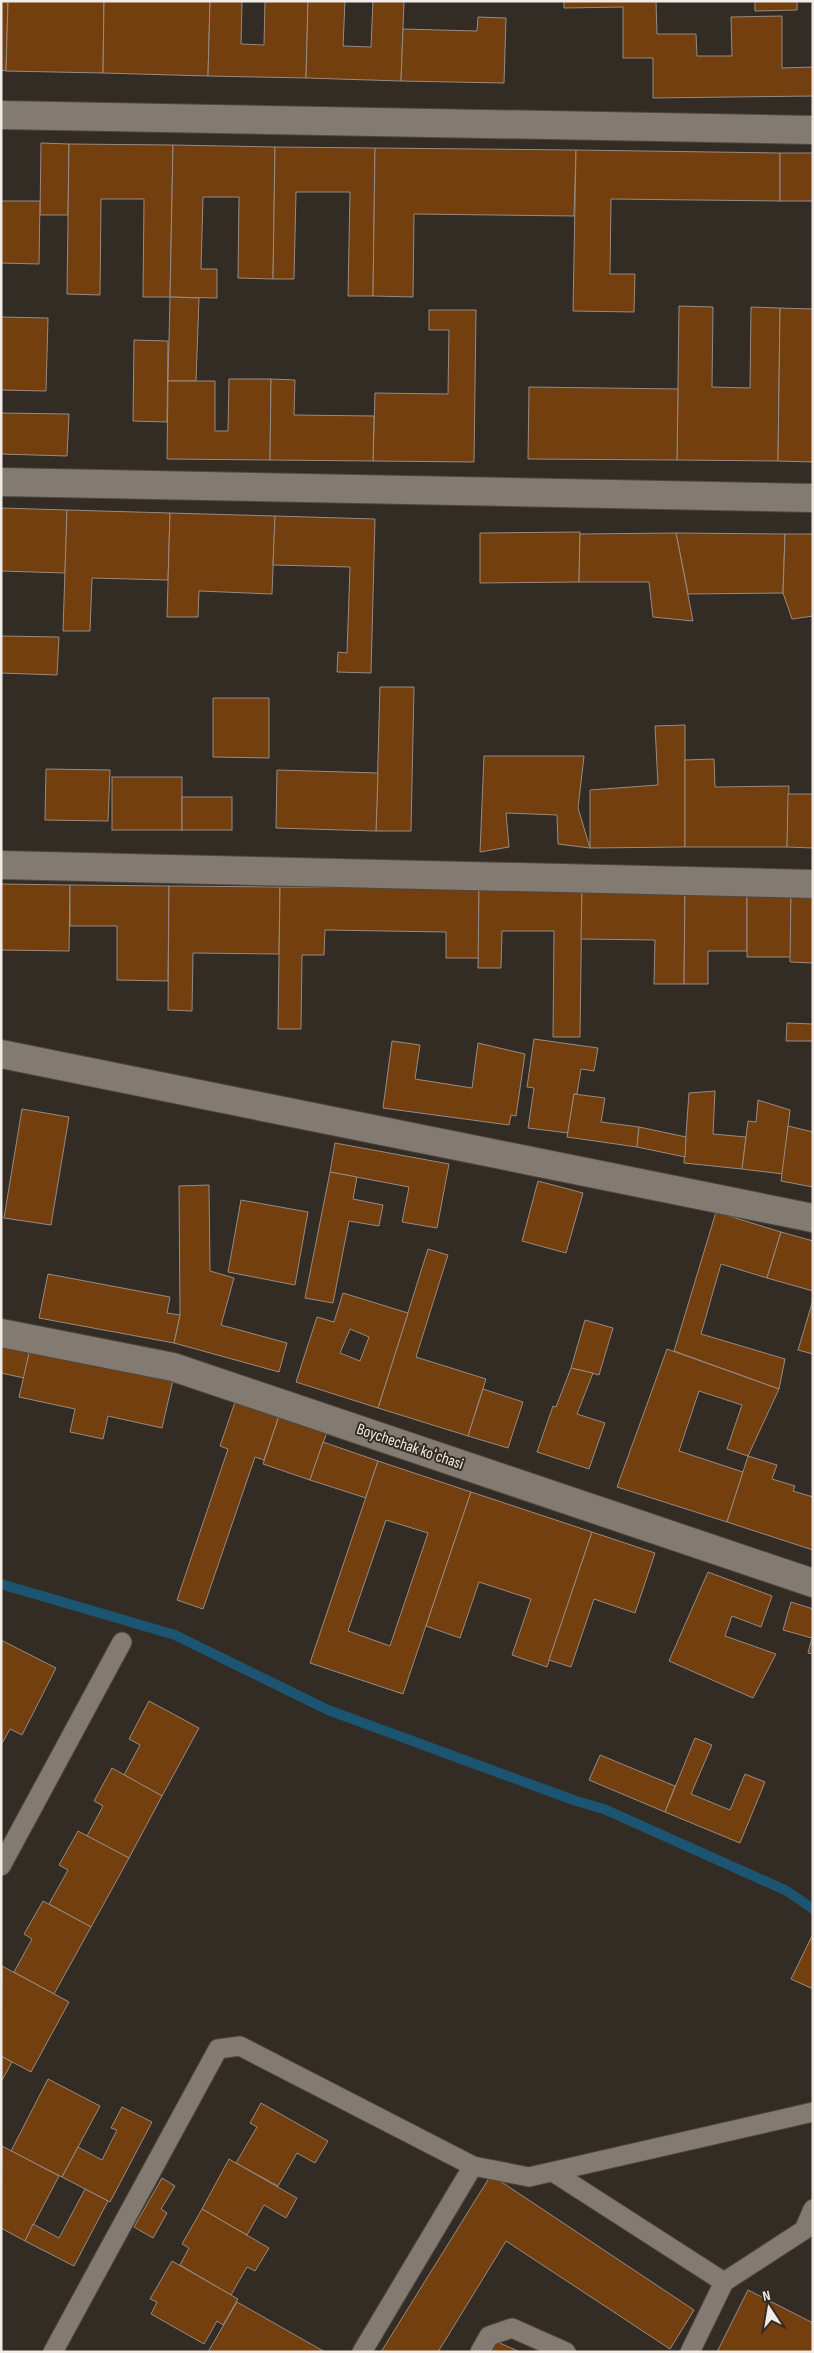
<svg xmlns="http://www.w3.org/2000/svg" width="814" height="2353" font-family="'Sofia Sans Condensed',sans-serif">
  <rect width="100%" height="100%" fill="#332c24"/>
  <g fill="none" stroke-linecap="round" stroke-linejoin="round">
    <!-- stream -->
    <polyline stroke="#1b5571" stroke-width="10" points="1,1584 175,1635 328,1710 576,1801 604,1809 787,1891 813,1909"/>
  </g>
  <!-- building -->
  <g fill="#743f0e" stroke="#968b83" fill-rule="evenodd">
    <polygon points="1,1 8,1 6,71 1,70"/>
    <polygon points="8,1 104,1 103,73 6,71"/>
    <polygon points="104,1 210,1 208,76 103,73"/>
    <polygon points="210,1 242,1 241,44 264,45 265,1 308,1 306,78 208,76"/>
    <polygon points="308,1 345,1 343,46 371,47 373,1 404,1 401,81 306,78"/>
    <polygon points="564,1 656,1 657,34 696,34 697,56 732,56 731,17 782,16 782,68 813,67 813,96 653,98 653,58 623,58 623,7 564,8"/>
    <polygon points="755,1 797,1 797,10 755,11"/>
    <polygon points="478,17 506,18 504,83 401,81 403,29 477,31"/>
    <polygon points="41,143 69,144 68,215 40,215"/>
    <polygon points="69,144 173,145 170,297 143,297 144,199 101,199 100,295 67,294"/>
    <polygon points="173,145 275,147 273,279 238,278 239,197 203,197 201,269 217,269 217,298 170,297"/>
    <polygon points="275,147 375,148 373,296 348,296 350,192 296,192 294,279 273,279"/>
    <polygon points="375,148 576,150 574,216 414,214 413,297 373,296"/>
    <polygon points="576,150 780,153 780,201 611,199 610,274 635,274 634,312 573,311"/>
    <rect x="780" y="153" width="33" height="48"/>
    <polygon points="1,201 40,201 39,264 1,263"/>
    <polygon points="170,297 199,298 196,381 168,381"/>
    <polygon points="679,306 713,307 712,387 750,388 751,307 780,308 778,461 677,460"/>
    <polygon points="780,308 813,309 813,462 778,461"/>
    <polygon points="429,310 476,310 474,462 373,461 375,393 448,394 449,330 429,330"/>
    <polygon points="1,317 48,318 46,391 1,390"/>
    <polygon points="134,340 168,341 167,422 133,421"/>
    <polygon points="229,379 271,379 270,460 167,459 168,381 215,381 215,431 228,431"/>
    <polygon points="271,379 295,380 294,415 374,416 373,461 270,460"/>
    <polygon points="529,387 678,389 677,460 528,459"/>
    <polygon points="1,413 69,414 67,456 1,454"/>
    <polygon points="1,508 67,510 65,573 1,571"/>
    <polygon points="67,510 170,513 168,580 92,578 90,631 63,631"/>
    <polygon points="170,513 275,516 272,594 199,591 198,617 167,617"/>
    <polygon points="275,516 375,519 371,673 337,672 338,652 347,653 350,567 273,565"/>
    <polygon points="580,532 579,582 480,583 480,533"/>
    <polygon points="676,533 785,534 783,593 688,594"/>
    <polygon points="676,533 693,621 653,617 649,582 579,582 580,534"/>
    <polygon points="785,534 813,534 813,616 792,619 783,593"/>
    <polygon points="1,636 59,637 57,675 1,673"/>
    <polygon points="380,687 414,687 411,831 376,831"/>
    <polygon points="213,698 269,698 269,758 213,757"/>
    <polygon points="685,725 685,847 590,848 590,790 658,785 655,726"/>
    <polygon points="484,756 584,756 578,808 590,848 558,844 557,815 506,813 509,847 480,852"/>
    <polygon points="714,759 715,787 789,786 787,847 685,847 685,760"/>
    <polygon points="46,769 110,770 108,821 45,820"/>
    <polygon points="277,770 378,773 376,831 276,828"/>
    <rect x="112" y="777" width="70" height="53"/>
    <polygon points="788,794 813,794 813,848 787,847"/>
    <rect x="182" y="797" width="50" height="33"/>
    <polygon points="1,884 70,885 69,951 1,950"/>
    <polygon points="70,885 169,886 168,981 117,980 117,926 70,926"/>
    <polygon points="169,886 280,887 279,954 193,953 192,1011 168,1010"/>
    <polygon points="280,887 479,888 479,958 446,958 446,932 325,930 324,955 302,955 301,1029 278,1029"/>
    <polygon points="479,888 582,890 580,1037 553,1037 554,931 502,931 501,968 478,968"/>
    <polygon points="582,890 685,890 684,984 654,984 655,940 581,939"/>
    <polygon points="685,890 747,891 747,951 708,951 708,984 684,984"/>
    <rect x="747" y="891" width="44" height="66"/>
    <polygon points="791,891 813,891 813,963 790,962"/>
    <polygon points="787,1023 813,1024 813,1041 786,1041"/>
    <polygon points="534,1039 598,1048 594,1071 581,1069 577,1094 574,1094 568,1133 528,1128 534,1088 527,1087"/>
    <polygon points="392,1041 420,1045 415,1079 472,1088 478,1043 525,1054 516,1116 511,1115 509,1125 383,1108"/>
    <polygon points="715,1091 713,1134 746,1137 742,1169 684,1163 689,1093"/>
    <polygon points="574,1094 605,1098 601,1122 639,1127 637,1147 567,1137"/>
    <polygon points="758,1100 790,1110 783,1174 742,1169 748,1121 756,1122"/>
    <polygon points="22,1109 69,1117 51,1225 4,1218"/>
    <polygon points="788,1126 813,1132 813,1187 781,1181"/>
    <polygon points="639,1127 686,1137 685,1157 637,1147"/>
    <polygon points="335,1143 449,1164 437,1228 402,1222 409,1187 330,1172"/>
    <polygon points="330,1172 357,1177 353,1199 383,1205 379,1226 349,1221 333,1303 305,1298"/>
    <polygon points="538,1181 583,1193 566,1253 522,1241"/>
    <polygon points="209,1185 210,1271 234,1278 221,1325 287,1343 279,1372 174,1343 180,1315 179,1186"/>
    <polygon points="241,1200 308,1212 295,1285 228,1272"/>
    <polygon points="716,1212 781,1232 767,1278 721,1264 701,1334 785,1359 779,1389 674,1351"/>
    <polygon points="781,1232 813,1241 813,1291 767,1278"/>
    <polygon points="428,1249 448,1255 416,1357 486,1379 468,1436 378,1408"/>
    <polygon points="48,1274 170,1297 167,1313 180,1315 174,1343 39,1318"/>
    <path d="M343,1293L408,1313L378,1408L296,1382L317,1317L334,1322ZM350,1329L369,1337L360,1361L340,1353Z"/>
    <polygon points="813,1300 813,1354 798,1350"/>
    <polygon points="585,1320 613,1328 599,1375 571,1368"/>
    <polygon points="1,1342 30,1349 24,1378 1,1373"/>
    <polygon points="30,1349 173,1380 162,1428 108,1416 103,1439 70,1432 75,1409 19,1397"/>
    <polygon points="667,1349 779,1389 748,1456 727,1449 742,1405 699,1391 679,1451 743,1472 727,1522 617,1487"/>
    <polygon points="571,1368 593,1373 577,1414 605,1423 589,1469 537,1452 553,1406 556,1407"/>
    <polygon points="483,1389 523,1402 508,1448 468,1436"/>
    <polygon points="235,1402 279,1416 264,1460 255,1457 203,1609 177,1600 228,1449 220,1446"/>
    <polygon points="279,1416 327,1432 310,1480 263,1464"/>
    <polygon points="323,1442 378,1461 366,1498 310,1480"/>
    <polygon points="748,1456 777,1465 772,1479 795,1486 793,1491 813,1497 813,1550 727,1522"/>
    <path d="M378,1461L471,1492L403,1694L310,1663ZM386,1520L428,1533L390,1646L348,1631Z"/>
    <polygon points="471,1492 592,1532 547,1667 512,1655 531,1599 479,1582 460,1638 426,1626"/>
    <polygon points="592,1532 655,1553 635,1613 594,1599 571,1667 549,1660"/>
    <polygon points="708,1572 772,1596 761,1627 732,1616 725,1636 776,1654 753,1698 669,1661"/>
    <polygon points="791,1602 813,1609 813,1654 808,1653 812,1638 783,1630"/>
    <polygon points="1,1640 56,1668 22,1735 10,1729 1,1745"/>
    <polygon points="149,1701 199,1728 162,1796 124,1775 140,1745 129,1739"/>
    <polygon points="695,1738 712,1745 691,1794 730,1810 745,1774 765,1782 740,1843 665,1812"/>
    <polygon points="600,1755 675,1786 665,1812 589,1780"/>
    <polygon points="112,1768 162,1796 129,1858 87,1836 103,1806 94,1801"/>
    <polygon points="78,1831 129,1858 91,1927 49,1904 68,1870 59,1865"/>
    <polygon points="43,1901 91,1927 54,1994 14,1972 32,1939 24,1934"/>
    <polygon points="813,1934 813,1989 791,1979"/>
    <polygon points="2,1966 69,2002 31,2072 1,2056"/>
    <polygon points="1,2056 12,2062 1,2082"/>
    <polygon points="48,2079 100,2106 62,2177 11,2151"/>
    <polygon points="261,2103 328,2141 315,2163 297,2153 278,2186 236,2163 257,2127 250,2123"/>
    <polygon points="122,2107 152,2122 110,2202 62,2177 78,2147 102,2160 117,2130 111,2128"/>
    <polygon points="2,2146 59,2176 25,2241 1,2228"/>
    <polygon points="229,2159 297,2198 286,2218 264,2205 247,2235 202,2209"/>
    <polygon points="491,2175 694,2310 670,2349 506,2241 438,2352 381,2352"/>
    <polygon points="162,2178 175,2186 161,2209 167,2213 153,2238 134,2227"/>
    <polygon points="85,2189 108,2201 74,2266 25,2241 33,2224 59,2238"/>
    <polygon points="202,2209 269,2248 255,2271 247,2267 231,2295 180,2265 189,2248 182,2244"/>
    <polygon points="172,2261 238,2299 223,2325 217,2321 204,2344 151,2314 157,2302 150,2299"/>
    <polygon points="748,2290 813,2323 813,2352 717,2352"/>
    <polygon points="237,2302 325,2352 208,2352"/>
    <polygon points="493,2340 520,2352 488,2352"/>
  </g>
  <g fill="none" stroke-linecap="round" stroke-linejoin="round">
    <!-- service casing -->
    <g stroke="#4e4841" stroke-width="21">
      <g id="service">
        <polyline points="1,1866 122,1642"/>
        <polyline points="553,2172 724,2282"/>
        <polyline points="53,2352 218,2049 240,2046 473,2166 529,2177 813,2112"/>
        <polyline points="362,2352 473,2166"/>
        <polyline points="480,2352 489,2336 512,2328 566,2352"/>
        <polyline points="690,2352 724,2282 804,2230 813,2209"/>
      </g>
    </g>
    <!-- minor casing -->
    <g stroke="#4e4841" stroke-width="30">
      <g id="minor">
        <polyline points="1,115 813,130"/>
        <polyline points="1,482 813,498"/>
        <polyline points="1,865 813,884"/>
        <polyline points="1,1054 813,1218"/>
        <polyline points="1,1333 173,1367 813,1583"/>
      </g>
    </g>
    <!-- service -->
    <use href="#service" stroke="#837a71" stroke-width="19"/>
    <!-- minor -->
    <use href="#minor" stroke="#837a71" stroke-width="28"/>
  </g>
  <g text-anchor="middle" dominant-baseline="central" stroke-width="4" stroke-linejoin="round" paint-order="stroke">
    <!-- street labels -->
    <g font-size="16" fill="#f1ece7" stroke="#332c24">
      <text transform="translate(410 1447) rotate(19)">Boychechak koʻchasi</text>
    </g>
  </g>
  <!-- border -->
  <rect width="814" height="2353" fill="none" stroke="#f1ece7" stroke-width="5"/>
  <!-- north arrow -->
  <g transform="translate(769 2308) rotate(348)" stroke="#332c24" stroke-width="4" paint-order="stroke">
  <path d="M0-4L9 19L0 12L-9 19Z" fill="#f1ece7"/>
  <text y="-8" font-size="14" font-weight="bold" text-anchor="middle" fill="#f1ece7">N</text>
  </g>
</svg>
